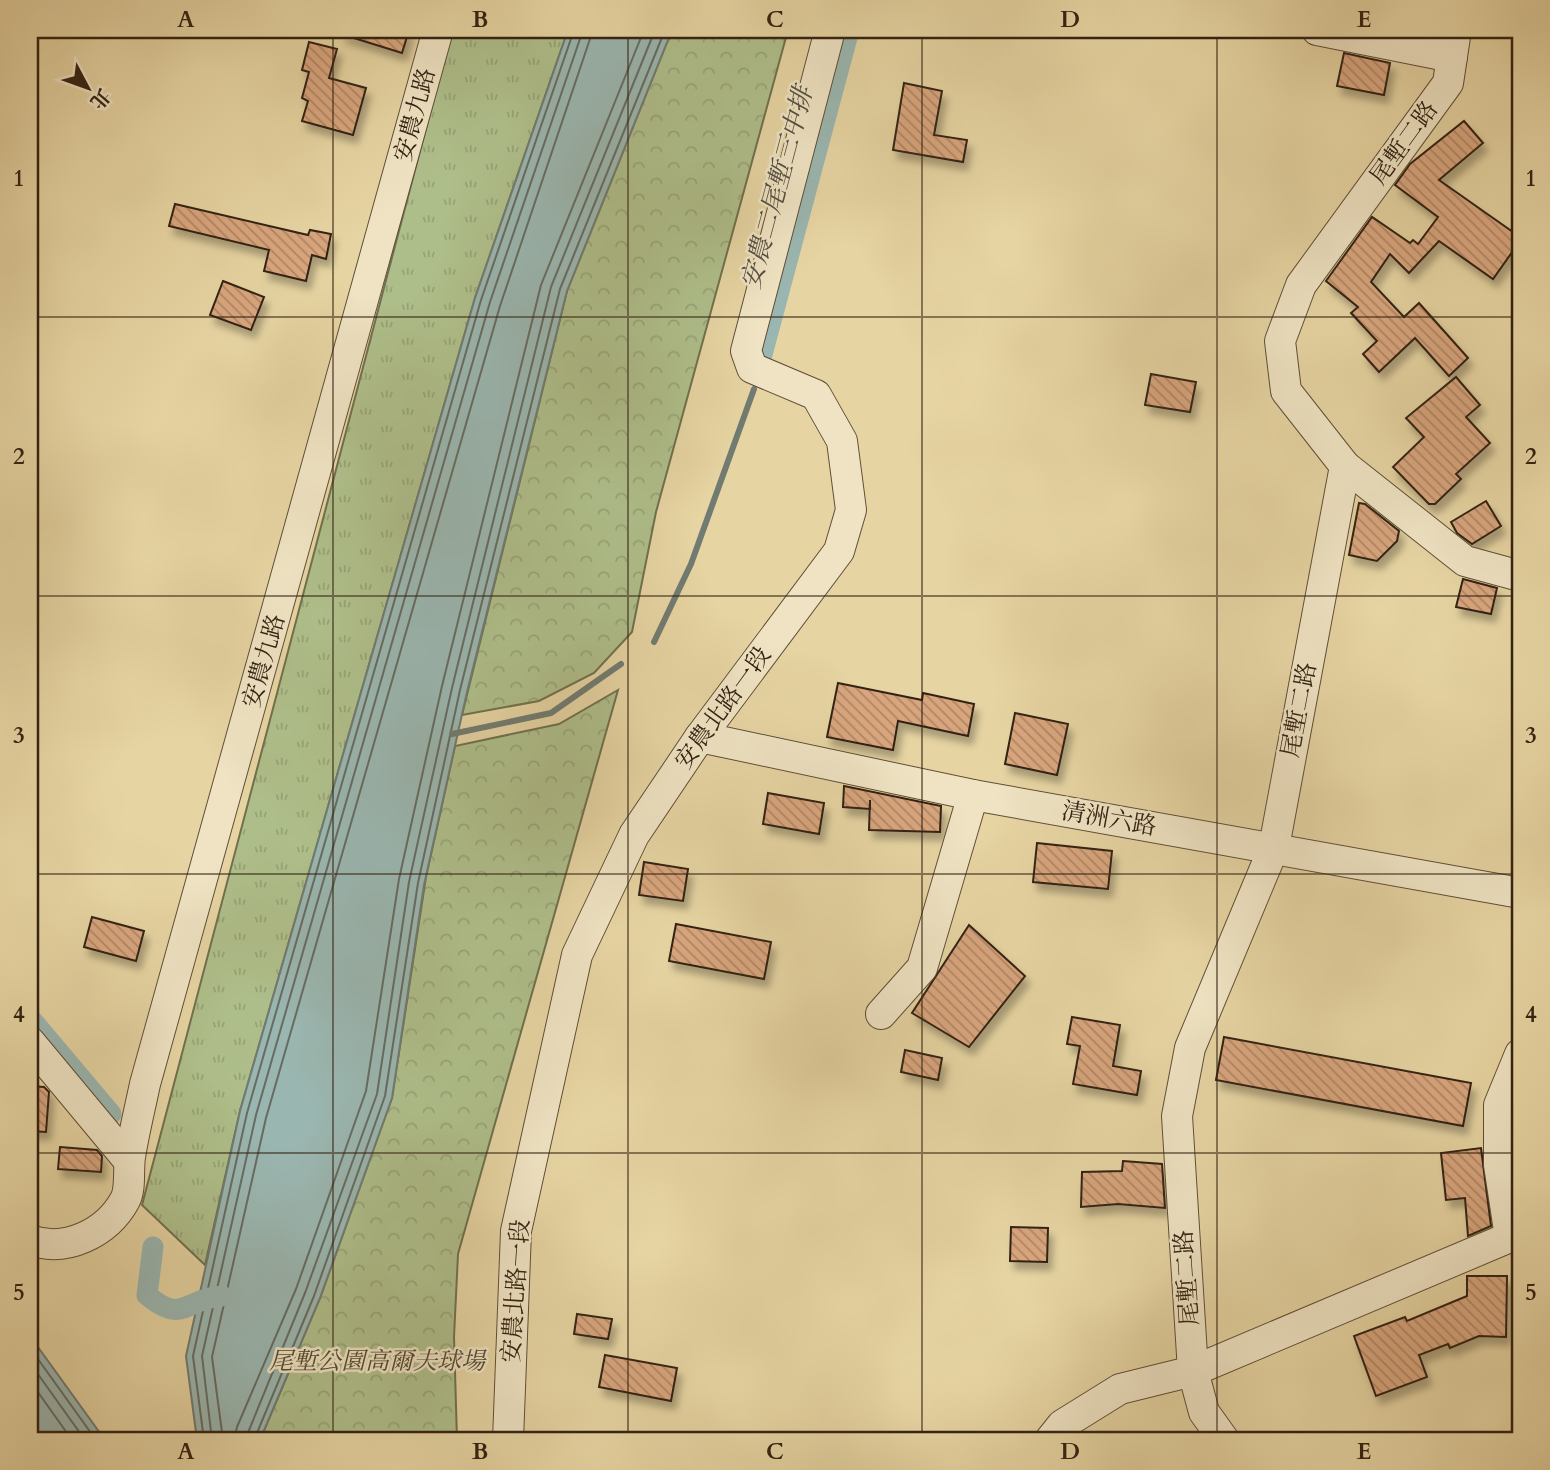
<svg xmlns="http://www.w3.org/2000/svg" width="1550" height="1470" font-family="Cardo,'Noto Serif TC',serif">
  <defs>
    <pattern id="grass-tufts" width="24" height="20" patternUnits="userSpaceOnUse" patternTransform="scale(1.75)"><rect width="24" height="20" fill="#aebe8a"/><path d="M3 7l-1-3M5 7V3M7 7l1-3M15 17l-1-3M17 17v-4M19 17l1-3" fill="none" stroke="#96a376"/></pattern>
    <pattern id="forest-crowns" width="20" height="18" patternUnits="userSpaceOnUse" patternTransform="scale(1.75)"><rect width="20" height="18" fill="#aebe8a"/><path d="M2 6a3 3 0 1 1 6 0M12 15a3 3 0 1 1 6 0" fill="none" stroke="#96a376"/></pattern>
    <pattern id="building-back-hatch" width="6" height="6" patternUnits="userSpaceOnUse" patternTransform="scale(1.75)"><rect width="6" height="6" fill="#d8a57d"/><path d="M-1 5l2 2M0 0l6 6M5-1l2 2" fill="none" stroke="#b08665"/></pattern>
    <filter id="shadow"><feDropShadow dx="4.5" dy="8" stdDeviation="3.5" flood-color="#0004"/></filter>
  </defs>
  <rect width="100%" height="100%" fill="#e6d4a2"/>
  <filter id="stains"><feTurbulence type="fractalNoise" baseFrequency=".00286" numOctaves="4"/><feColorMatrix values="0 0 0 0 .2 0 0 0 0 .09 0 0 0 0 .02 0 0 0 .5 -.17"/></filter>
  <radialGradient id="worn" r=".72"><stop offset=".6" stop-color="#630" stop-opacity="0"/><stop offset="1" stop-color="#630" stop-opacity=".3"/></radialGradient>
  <!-- grass -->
  <polygon fill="url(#grass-tufts)" stroke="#70704e" stroke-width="2" points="452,30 568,30 475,298 240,1111 205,1265 142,1205"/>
  <!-- forest -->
  <g fill="url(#forest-crowns)" stroke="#70704e" stroke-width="2">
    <polygon points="672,30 788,30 656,512 632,632 594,673 539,701 462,715 567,291"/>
    <polygon points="618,690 458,1254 454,1337 457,1440 260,1440 320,1298 392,1098 426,877 455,746 559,724"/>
  </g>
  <!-- water -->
  <g fill="#9ab6b0" stroke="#717b71" stroke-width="2">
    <polygon points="568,30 672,30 567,291 467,692 424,885 392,1098 320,1298 260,1440 197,1440 186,1356 240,1111 475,298"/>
    <polygon points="30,1336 105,1440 30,1440"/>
  </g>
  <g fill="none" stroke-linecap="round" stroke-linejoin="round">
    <!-- shore -->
    <g stroke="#666c62" stroke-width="2">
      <polyline points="30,1348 96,1440"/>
      <polyline points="30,1363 85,1440"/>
      <polyline points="30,1381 72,1440"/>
      <polyline points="204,1440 193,1356 247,1113 481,300 574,30"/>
      <polyline points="212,1440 202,1356 256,1115 490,302 583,30"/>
      <polyline points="223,1440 212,1357 266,1118 500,306 593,30"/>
      <polyline points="234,1440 237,1427 296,1289 366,1091 399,879 442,686 541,285 644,30"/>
      <polyline points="245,1440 305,1293 377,1094 409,882 452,688 551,287 655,30"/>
      <polyline points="254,1440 314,1296 385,1096 418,883 460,690 560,289 665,30"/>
    </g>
    <!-- stream -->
    <g stroke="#717b71" stroke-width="6">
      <polyline points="654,642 691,564 754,389"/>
      <polyline points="452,734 551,713 621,664"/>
    </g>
    <!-- canal -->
    <g stroke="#9ab6b0" stroke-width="21">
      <polyline points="760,362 849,30"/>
      <polyline points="30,1018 111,1114"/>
      <path d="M153,1247L147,1295C184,1326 185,1298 222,1296"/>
    </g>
  </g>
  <!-- building -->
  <g fill="url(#building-back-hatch)" stroke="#332213" stroke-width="2" filter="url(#shadow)">
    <polygon points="342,30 409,30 402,53 341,34"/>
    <polygon points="309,42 337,49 329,78 366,88 353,135 302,121 308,101 302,98 309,72 302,70"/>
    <polygon points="1344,53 1390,63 1384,95 1337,86"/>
    <polygon points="904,83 942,91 934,135 967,140 963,162 893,150"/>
    <polygon points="1464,121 1483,143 1439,180 1520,237 1520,241 1493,279 1439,241 1409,273 1390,254 1371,282 1404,317 1419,303 1468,358 1449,376 1415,338 1379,372 1363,354 1377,341 1351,313 1358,307 1326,281 1372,217 1410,243 1413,240 1418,244 1438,217 1395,185 1410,164"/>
    <polygon points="175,204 308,235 310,230 331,234 326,259 312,255 306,281 264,271 269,250 169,226"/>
    <polygon points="223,281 264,297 251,330 210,315"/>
    <polygon points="1151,374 1196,382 1190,412 1145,405"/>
    <polygon points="1456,377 1480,405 1466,417 1490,443 1456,474 1461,479 1435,504 1429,504 1393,467 1424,437 1406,418"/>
    <polygon points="1486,501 1501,526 1472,544 1457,533 1451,522"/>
    <polygon points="1359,503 1365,504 1399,531 1397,541 1377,561 1349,555"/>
    <polygon points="1463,579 1497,588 1491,614 1456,607"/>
    <polygon points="838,683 922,700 923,693 974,704 968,736 898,721 893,750 827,737"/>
    <polygon points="1015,713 1068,724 1057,775 1005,764"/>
    <polygon points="844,786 941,806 940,832 869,830 870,800 870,809 843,807"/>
    <polygon points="768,793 824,803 819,834 763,824"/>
    <polygon points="1037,843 1112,851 1108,889 1033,882"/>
    <polygon points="644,862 688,869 683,901 639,895"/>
    <polygon points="92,917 144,931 136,961 84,947"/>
    <polygon points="676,924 771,942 764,979 669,961"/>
    <polygon points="969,925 1025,976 969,1047 912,1013"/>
    <polygon points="1072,1017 1120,1025 1113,1066 1141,1071 1137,1095 1073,1084 1080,1046 1067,1044"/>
    <polygon points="1224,1037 1471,1083 1463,1126 1216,1080"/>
    <polygon points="905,1050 942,1058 938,1080 901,1072"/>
    <polygon points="30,1086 44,1087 49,1092 46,1132 30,1131"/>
    <polygon points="60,1147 97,1150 102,1156 101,1172 58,1169"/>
    <polygon points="1481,1148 1491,1226 1468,1236 1465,1198 1446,1200 1441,1153"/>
    <polygon points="1123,1161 1162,1164 1165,1208 1118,1204 1081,1207 1082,1172 1122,1171"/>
    <polygon points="1011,1227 1048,1228 1047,1262 1010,1261"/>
    <polygon points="1467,1276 1507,1276 1506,1337 1479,1336 1450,1348 1448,1344 1419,1355 1427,1377 1376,1396 1354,1336 1405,1317 1407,1321 1467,1296"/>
    <polygon points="577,1314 612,1319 608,1339 574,1334"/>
    <polygon points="605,1355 677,1368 671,1401 599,1387"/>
  </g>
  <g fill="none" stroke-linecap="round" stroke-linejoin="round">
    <!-- minor casing -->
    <g stroke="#604e37" stroke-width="32">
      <g id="minor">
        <polyline points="1317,30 1452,57"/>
        <polyline points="1345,466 1465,561 1520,576"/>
        <polyline points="700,737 973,795 1520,893"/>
        <polyline points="881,1014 922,968 973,795"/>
        <polyline points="30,1042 129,1161"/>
        <polyline points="1510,1237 1499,1165 1499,1105 1520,1054"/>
        <path d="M30,1240C66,1253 107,1233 125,1200C131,1189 128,1170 130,1157C134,1132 140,1108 145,1084L438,30"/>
        <polyline points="508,1440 516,1231 577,955 634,835 700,737 839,551 851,510 842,441 816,395 752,368 746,351 830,30"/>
        <polyline points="1050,1440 1062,1425 1120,1389 1193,1371 1510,1237"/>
        <polyline points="1224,1440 1204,1412 1193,1371 1177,1116 1190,1048 1274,847 1345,466 1286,391 1280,341 1301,285 1448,83 1456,30"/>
      </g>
    </g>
    <!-- minor -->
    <use href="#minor" stroke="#efe3c3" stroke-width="30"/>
  </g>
  <!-- grid -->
  <path fill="none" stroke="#332213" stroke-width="2" stroke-opacity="0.55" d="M333,30V1440M628,30V1440M922,30V1440M1217,30V1440M30,317H1520M30,596H1520M30,874H1520M30,1153H1520"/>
  <g text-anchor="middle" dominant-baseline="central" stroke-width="5" stroke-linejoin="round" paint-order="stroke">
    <!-- street labels -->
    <g font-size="24" fill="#332213" stroke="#efe3c3">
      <text transform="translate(415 115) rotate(-75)">安農九路</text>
      <text transform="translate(1404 143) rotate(-54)">尾塹二路</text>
      <text transform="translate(264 661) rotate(-74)">安農九路</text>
      <text transform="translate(723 708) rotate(-54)">安農北路一段</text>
      <text transform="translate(1299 710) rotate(-79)">尾塹二路</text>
      <text transform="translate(1109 819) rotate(10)">清洲六路</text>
      <text transform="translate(1187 1278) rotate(-94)">尾塹二路</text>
      <text transform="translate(516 1291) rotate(-86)">安農北路一段</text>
    </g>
    <!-- park labels -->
    <g font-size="24" font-style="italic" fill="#524931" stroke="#efe3c3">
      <text x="377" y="1361">尾塹公園高爾夫球場</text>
    </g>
    <!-- water labels -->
    <g font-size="26" font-style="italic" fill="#524e42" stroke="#efe3c3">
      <text transform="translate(777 188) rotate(-75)">安農二尾塹三中排</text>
    </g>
  </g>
  <!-- margin -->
  <rect width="1550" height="1470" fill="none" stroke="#e6d4a2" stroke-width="77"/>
  <!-- north arrow -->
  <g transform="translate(88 88) rotate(131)" stroke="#efe3c3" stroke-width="5" paint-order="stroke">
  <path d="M0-5L12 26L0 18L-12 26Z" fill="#332213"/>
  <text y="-10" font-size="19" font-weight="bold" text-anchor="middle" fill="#332213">北</text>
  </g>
  <rect x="38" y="38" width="1474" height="1394" fill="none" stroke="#332213" stroke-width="2.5"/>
  <g font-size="23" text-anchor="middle" font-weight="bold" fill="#332213">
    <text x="186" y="27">A</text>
    <text x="480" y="27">B</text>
    <text x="775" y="27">C</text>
    <text x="1070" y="27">D</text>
    <text x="1364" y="27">E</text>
    <text x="19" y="186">1</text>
    <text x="1531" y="186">1</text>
    <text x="19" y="464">2</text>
    <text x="1531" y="464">2</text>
    <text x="19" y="743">3</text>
    <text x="1531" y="743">3</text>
    <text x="19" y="1022">4</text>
    <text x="1531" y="1022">4</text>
    <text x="19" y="1300">5</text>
    <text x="1531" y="1300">5</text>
    <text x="186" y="1459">A</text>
    <text x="480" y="1459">B</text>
    <text x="775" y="1459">C</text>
    <text x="1070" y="1459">D</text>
    <text x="1364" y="1459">E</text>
  </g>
  <rect width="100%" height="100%" filter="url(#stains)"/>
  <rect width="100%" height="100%" fill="url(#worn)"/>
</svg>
